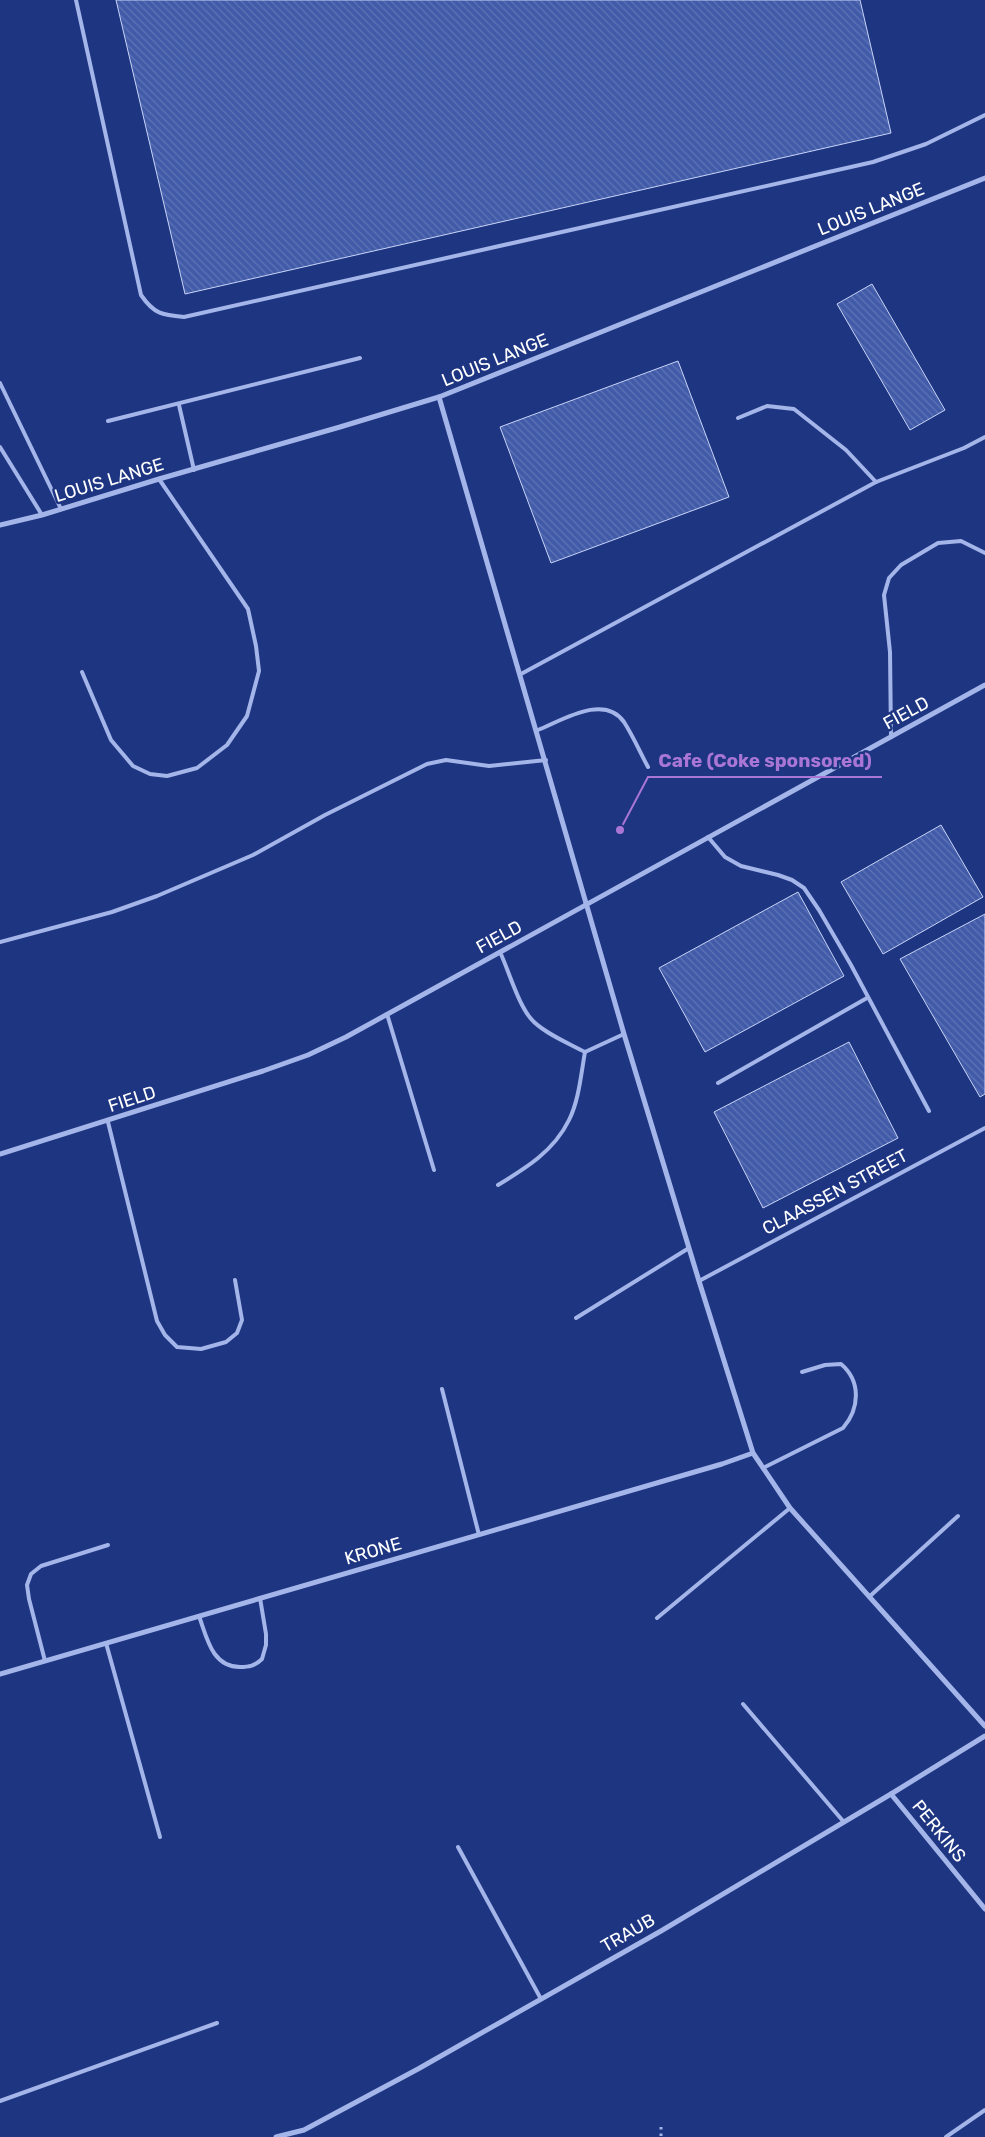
<svg xmlns="http://www.w3.org/2000/svg" width="985" height="2137" font-family="Rubik,sans-serif">
  <defs>
    <pattern id="building-back-hatch" width="6" height="6" patternUnits="userSpaceOnUse" patternTransform="scale(1.25)"><rect width="6" height="6" fill="#425ba9"/><path d="M-1 5l2 2M0 0l6 6M5-1l2 2" fill="none" stroke="#5e74b6"/></pattern>
  </defs>
  <rect width="100%" height="100%" fill="#1e3582"/>
  <!-- building -->
  <g fill="url(#building-back-hatch)" stroke="#c8d4f7">
    <polygon points="116,0 860,0 891,133 185,294"/>
    <polygon points="872,284 945,410 910,430 837,304"/>
    <polygon points="678,361 729,497 551,563 500,427"/>
    <polygon points="941,825 983,897 883,954 841,882"/>
    <polygon points="798,892 844,976 705,1052 659,968"/>
    <polygon points="985,914 985,1094 980,1097 900,959"/>
    <polygon points="849,1042 898,1138 763,1208 714,1112"/>
  </g>
  <g fill="none" stroke-linecap="round" stroke-linejoin="round">
    <!-- path -->
    <polyline stroke="#a4b5e9" stroke-width="3" stroke-dasharray="2.5 4" stroke-linecap="butt" points="661,2127 661,2137"/>
    <!-- lane -->
    <g stroke="#a4b5e9" stroke-width="4">
      <path d="M76,0L141,295C154,314 162,315 184,317L873,162L926,144L985,115"/>
      <polyline points="0,383 61,509"/>
      <polyline points="179,405 194,470"/>
      <polyline points="738,418 767,406 794,409 846,450 876,482"/>
      <polyline points="108,421 360,358"/>
      <polyline points="0,447 42,515"/>
      <polyline points="82,672 111,740 133,766 150,774 167,776 197,768 227,745 247,716 259,671 256,646 248,609 159,479"/>
      <polyline points="521,674 876,482 964,448 985,437"/>
      <path d="M538,730C561,721 604,693 624,722C633,736 640,752 648,767"/>
      <polyline points="891,737 890,652 884,595 889,578 901,565 938,543 961,541 985,553"/>
      <polyline points="708,837 725,857 741,866 778,875 792,880 804,888 819,910 851,965 929,1111"/>
      <polyline points="0,942 112,912 157,896 253,855 325,815 427,764 446,760 489,766 546,760"/>
      <path d="M500,952C509,971 519,1008 534,1022C548,1035 568,1043 585,1052L624,1034"/>
      <polyline points="387,1014 434,1170"/>
      <polyline points="718,1083 867,998"/>
      <polyline points="108,1122 157,1321 165,1335 177,1347 201,1349 226,1342 237,1333 242,1320 235,1280"/>
      <path d="M498,1185C526,1168 554,1151 569,1120C579,1100 581,1074 585,1052"/>
      <polyline points="699,1281 985,1128"/>
      <polyline points="576,1318 689,1248"/>
      <polyline points="442,1389 479,1535"/>
      <path d="M763,1468L843,1428C860,1408 861,1381 841,1364L825,1365L802,1372"/>
      <polyline points="869,1597 958,1516"/>
      <path d="M199,1616C207,1638 212,1667 240,1667C249,1667 255,1666 262,1659L266,1645V1634L260,1598"/>
      <polyline points="657,1618 790,1508"/>
      <polyline points="106,1643 160,1837"/>
      <polyline points="45,1661 29,1599 27,1585 31,1574 41,1566 108,1545"/>
      <polyline points="743,1704 843,1821"/>
      <polyline points="458,1847 541,1999"/>
      <polyline points="0,2101 217,2023"/>
      <polyline points="946,2137 985,2110"/>
    </g>
    <!-- street -->
    <g stroke="#a4b5e9" stroke-width="5">
      <polyline points="439,397 624,1034 699,1281 753,1453 790,1508 985,1726"/>
      <polyline points="0,525 42,515 159,479 340,427 439,397 985,178"/>
      <polyline points="0,1154 263,1071 308,1055 346,1037 985,685"/>
      <polyline points="0,1674 722,1464 753,1453"/>
      <polyline points="891,1794 985,1909"/>
      <polyline points="276,2137 304,2130 418,2069 661,1931 891,1794 985,1736"/>
    </g>
  </g>
  <g text-anchor="middle" dominant-baseline="central" stroke-width="5" stroke-linejoin="round" paint-order="stroke">
    <!-- street labels -->
    <g font-size="18" fill="#fff" stroke="#1e3582">
      <text transform="translate(871 209) rotate(-22)">LOUIS LANGE</text>
      <text transform="translate(495 360) rotate(-22)">LOUIS LANGE</text>
      <text transform="translate(109 480) rotate(-17)">LOUIS LANGE</text>
      <text transform="translate(906 713) rotate(-29)">FIELD</text>
      <text transform="translate(499 937) rotate(-29)">FIELD</text>
      <text transform="translate(132 1099) rotate(-18)">FIELD</text>
      <text transform="translate(835 1192) rotate(-28)">CLAASSEN STREET</text>
      <text transform="translate(373 1551) rotate(-16)">KRONE</text>
      <text transform="translate(939 1831) rotate(51)">PERKINS</text>
      <text transform="translate(628 1933) rotate(-30)">TRAUB</text>
    </g>
  </g>
  <!-- callouts -->
  <path fill="none" stroke="#a976d5" stroke-width="2" d="M620 830L648 777H882"/>
  <circle fill="#a976d5" stroke="#1e3582" stroke-width="2" cx="620" cy="830" r="5"/>
  <g font-size="19" text-anchor="middle" font-weight="bold" fill="#a976d5" stroke="#1e3582" stroke-width="5" stroke-linejoin="round" paint-order="stroke">
    <text x="765" y="767">Cafe (Coke sponsored)</text>
  </g>
</svg>
